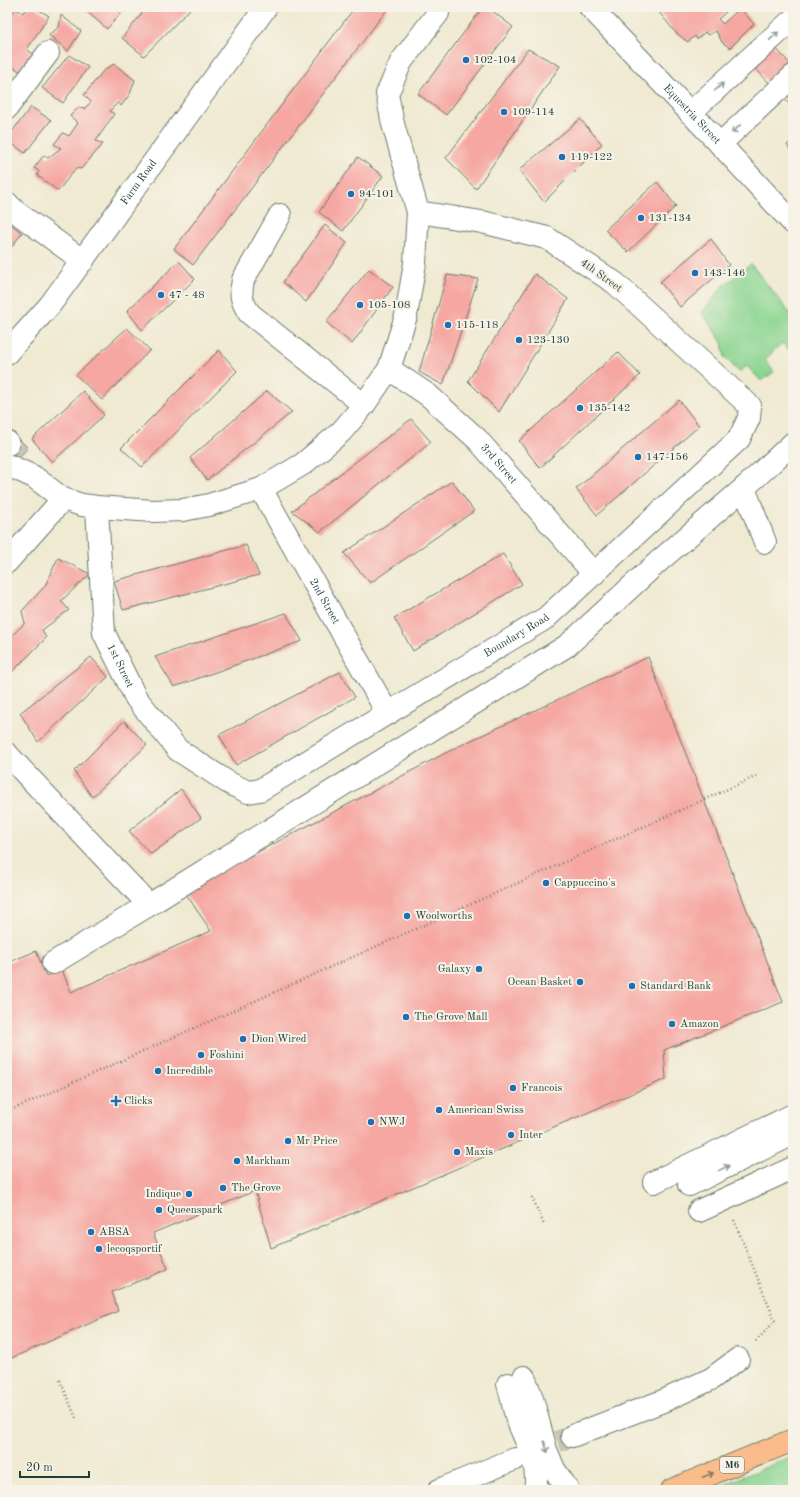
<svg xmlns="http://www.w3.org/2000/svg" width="800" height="1497" font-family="'Old Standard TT',serif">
  <rect width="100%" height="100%" fill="#f7f3e8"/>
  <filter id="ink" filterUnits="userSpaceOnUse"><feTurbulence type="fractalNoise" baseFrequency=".025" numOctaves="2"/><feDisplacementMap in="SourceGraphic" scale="8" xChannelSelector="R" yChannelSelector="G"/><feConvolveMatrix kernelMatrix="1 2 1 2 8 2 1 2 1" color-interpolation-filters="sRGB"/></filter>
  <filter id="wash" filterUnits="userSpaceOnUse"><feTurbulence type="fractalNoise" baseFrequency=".012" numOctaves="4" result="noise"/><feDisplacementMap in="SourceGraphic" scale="16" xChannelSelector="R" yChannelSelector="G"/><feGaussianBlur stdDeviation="0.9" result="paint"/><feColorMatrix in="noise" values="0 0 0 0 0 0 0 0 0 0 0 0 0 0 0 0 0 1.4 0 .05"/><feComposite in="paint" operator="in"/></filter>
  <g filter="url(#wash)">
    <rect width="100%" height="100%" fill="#f0ead2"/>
    <!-- green -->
    <g fill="#8bd591" stroke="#558962">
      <polygon points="751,264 793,317 793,353 782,343 765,360 774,372 761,381 747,366 739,372 725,358 722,342 702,313 722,287"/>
      <polygon points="793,1456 793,1490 711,1490"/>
    </g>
    <g id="blocks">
      <!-- building -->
      <g fill="#f6a7a2">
        <polygon points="28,7 34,7 49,16 27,49 35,56 24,74 7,63 7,19 16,9 23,13"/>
        <polygon points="86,7 126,7 107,29 84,9"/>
        <polygon points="147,7 192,7 144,56 122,38"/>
        <polygon points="355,7 389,7 193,265 174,249"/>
        <polygon points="483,7 487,7 513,27 446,115 418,94"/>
        <polygon points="662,7 726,7 724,10 726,12 718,19 723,24 740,8 754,24 730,48 722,42 716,31 708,35 705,32 697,39 695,36 688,42 676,33 658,11"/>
        <polygon points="61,15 81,31 68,51 49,35 59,27"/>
        <polygon points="762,33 793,67 793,99 788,103 741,53"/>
        <polygon points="528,49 560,66 476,189 446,158"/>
        <polygon points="69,55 88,67 63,103 42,88"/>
        <polygon points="114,64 135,80 130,94 121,106 118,102 110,111 114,114 96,141 103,144 81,169 76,168 58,191 37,175 39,171 34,168 44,155 48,158 61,148 54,144 63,133 69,136 78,123 70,116 79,107 84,109 91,102 84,95 103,71"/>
        <polygon points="31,107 51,120 25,153 7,140 7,138"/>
        <polygon points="580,119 602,144 544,202 519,170"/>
        <polygon points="793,140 793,155 787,145"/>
        <polygon points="358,157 383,176 343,231 319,212"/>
        <polygon points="657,182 676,206 628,252 605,230"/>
        <polygon points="7,221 22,233 7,253"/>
        <polygon points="325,225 347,243 306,302 283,282"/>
        <polygon points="711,239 729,265 680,307 660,282"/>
        <polygon points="179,261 195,279 142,330 127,311"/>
        <polygon points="369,269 393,287 352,344 326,322"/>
        <polygon points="535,274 568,299 499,412 468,381"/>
        <polygon points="447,275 478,279 443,385 419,372"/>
        <polygon points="127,328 150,350 102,400 76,375"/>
        <polygon points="219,350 237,371 142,467 121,448"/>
        <polygon points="618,352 640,375 540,468 519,441"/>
        <polygon points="83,391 104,415 52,462 32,439"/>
        <polygon points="267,391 292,412 207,480 190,458"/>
        <polygon points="679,400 699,426 597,515 576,489"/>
        <polygon points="411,419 431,442 320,532 292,511"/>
        <polygon points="16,436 28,448 7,469 7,445"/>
        <polygon points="452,481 474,511 370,583 344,553"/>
        <polygon points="246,545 259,575 123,610 114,581"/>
        <polygon points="503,554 522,584 413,651 394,618"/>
        <polygon points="58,558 90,574 61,601 69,610 42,630 46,638 7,677 7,640 25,623 22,611 45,586"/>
        <polygon points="286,613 302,641 174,687 155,657"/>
        <polygon points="91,657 108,677 38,742 20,713"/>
        <polygon points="648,657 783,1002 664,1050 666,1079 271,1248 255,1191 153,1233 168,1269 112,1292 118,1311 7,1360 7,963 36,951 46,976 62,970 71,992 211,931 184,891 457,747"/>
        <polygon points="340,672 355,697 236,765 219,735"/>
        <polygon points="124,721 147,745 92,797 74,771"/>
        <polygon points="181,789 201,818 151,854 129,831"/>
      </g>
    </g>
  </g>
  <g filter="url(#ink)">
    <use href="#blocks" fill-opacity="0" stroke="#687a6b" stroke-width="1"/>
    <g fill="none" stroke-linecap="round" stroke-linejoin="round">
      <!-- minor-tunnel -->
      <g stroke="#c6c7b2" stroke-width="22" stroke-dasharray="22 11" stroke-linecap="butt">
        <polyline points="8,444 20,456"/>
        <polyline points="527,1454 572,1436"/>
      </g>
      <!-- minor casing -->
      <g stroke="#687a6b" stroke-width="24">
        <g id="minor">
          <path id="s1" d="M590,7L720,144L793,223"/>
          <polyline points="7,108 48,53"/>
          <polyline points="690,113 792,20"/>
          <polyline points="720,144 793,76"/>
          <polyline points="7,203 16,212 83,261"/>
          <path d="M280,215L243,280C240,295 241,300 249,313L364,405"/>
          <path id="s2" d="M7,353L50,305L266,7"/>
          <path id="s3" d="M389,369L428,395L477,439L594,574"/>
          <polyline points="7,442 8,444"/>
          <polyline points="10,466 34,477 63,499 82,505 97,507 153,511 183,510 209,505 261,489 303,464 341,432 364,405 389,369 406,316 415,263 418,212 393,124 387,94 401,62 438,13"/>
          <polyline points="744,488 765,542"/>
          <path id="s4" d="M261,489L388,714"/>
          <path id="s5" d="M97,507L104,633L136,698L178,750L229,783L248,792L260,790L546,618L739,439L749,418L750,406L615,283L547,238L482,222L418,212"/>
          <polyline points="7,562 63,499"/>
          <polyline points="7,754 149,905 568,645 658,562 744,488 793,443"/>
          <polyline points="53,963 149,905"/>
          <polyline points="654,1182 793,1115"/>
          <polyline points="689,1185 793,1134"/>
          <polyline points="699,1211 793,1168"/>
          <polyline points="524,1377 532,1398 546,1450 554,1469 568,1490"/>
          <path d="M508,1384C512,1396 513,1408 517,1419C526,1442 540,1465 535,1490"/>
          <polyline points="572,1436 663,1401 711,1379 738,1359"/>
          <polyline points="439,1490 515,1459"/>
        </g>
      </g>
      <!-- major casing -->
      <g stroke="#687a6b" stroke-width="24">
        <polyline id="major" points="672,1490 793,1440"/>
      </g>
      <!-- path -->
      <g stroke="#687a6b" stroke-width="2.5" stroke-dasharray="1 3" stroke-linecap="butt">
        <polyline points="7,1112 759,775"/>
        <polyline points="532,1197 544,1225"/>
        <polyline points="734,1220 775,1321 754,1343"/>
        <polyline points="60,1380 76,1418"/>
      </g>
      <!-- minor -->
      <use href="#minor" stroke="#fff" stroke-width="22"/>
      <!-- major -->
      <use href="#major" stroke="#f9bc8a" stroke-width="22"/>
    </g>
    <!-- one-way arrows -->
    <defs><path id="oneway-shaft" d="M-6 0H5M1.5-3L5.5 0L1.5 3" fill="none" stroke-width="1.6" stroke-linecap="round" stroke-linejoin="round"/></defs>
    <g stroke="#8f9e9a">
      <use href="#oneway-shaft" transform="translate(774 36) rotate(-43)"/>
      <use href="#oneway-shaft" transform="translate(719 87) rotate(-42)"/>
      <use href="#oneway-shaft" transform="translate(736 129) rotate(137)"/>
      <use href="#oneway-shaft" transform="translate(724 1168) rotate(-26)"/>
      <use href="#oneway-shaft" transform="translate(546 1447) rotate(73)"/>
    </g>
    <use stroke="#81765b" href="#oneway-shaft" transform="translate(708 1475) rotate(-22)"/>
  </g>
  <!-- markers -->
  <g fill="#1f6fb2" stroke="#f7f3e8" stroke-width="1.5">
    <circle cx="466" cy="60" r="4"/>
    <circle cx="504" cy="112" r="4"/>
    <circle cx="562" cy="157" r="4"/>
    <circle cx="351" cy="194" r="4"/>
    <circle cx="641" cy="218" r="4"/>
    <circle cx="695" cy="273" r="4"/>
    <circle cx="161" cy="295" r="4"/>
    <circle cx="360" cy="305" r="4"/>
    <circle cx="448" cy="325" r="4"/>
    <circle cx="519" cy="340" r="4"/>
    <circle cx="580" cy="408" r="4"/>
    <circle cx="638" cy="457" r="4"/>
    <circle cx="546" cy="883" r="4"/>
    <circle cx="407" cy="916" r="4"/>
    <circle cx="479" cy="969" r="4"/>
    <circle cx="580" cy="982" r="4"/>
    <circle cx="632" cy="986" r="4"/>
    <circle cx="406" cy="1017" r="4"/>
    <circle cx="672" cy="1024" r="4"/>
    <circle cx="243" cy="1039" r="4"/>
    <circle cx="201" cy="1055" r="4"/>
    <circle cx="158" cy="1071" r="4"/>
    <circle cx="513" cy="1088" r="4"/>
    <path d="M114 1095h4v4h4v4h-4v4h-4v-4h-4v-4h4z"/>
    <circle cx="439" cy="1110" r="4"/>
    <circle cx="371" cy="1122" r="4"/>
    <circle cx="511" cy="1135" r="4"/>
    <circle cx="288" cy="1141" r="4"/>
    <circle cx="457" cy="1152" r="4"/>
    <circle cx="237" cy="1161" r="4"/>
    <circle cx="223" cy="1188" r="4"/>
    <circle cx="189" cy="1194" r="4"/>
    <circle cx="159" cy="1210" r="4"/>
    <circle cx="91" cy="1232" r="4"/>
    <circle cx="99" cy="1249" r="4"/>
  </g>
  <g text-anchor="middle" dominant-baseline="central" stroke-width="4" stroke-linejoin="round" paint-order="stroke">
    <!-- shield labels -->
    <rect fill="#f7f3e8" stroke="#60746a" stroke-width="1" x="720" y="1457" width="24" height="16" rx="3"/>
    <g font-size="10" font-weight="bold" fill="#1f3d34">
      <text x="732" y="1465">M6</text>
    </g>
    <!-- poi labels -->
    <g font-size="11" fill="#1f3d34" stroke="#f7f3e8" text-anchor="start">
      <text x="474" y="60">102-104</text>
      <text x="512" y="112">109-114</text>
      <text x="570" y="157">119-122</text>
      <text x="359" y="194">94-101</text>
      <text x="649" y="218">131-134</text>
      <text x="703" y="273">143-146</text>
      <text x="169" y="295">47 - 48</text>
      <text x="368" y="305">105-108</text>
      <text x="456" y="325">115-118</text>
      <text x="527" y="340">123-130</text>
      <text x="588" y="408">135-142</text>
      <text x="646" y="457">147-156</text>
      <text x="554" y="883">Cappuccino's</text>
      <text x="415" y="916">Woolworths</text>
      <text x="471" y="969" text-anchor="end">Galaxy</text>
      <text x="572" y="982" text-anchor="end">Ocean Basket</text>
      <text x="640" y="986">Standard Bank</text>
      <text x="414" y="1017">The Grove Mall</text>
      <text x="680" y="1024">Amazon</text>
      <text x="251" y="1039">Dion Wired</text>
      <text x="209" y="1055">Foshini</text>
      <text x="166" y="1071">Incredible</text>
      <text x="521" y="1088">Francois</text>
      <text x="124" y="1101">Clicks</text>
      <text x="447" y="1110">American Swiss</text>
      <text x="379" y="1122">NWJ</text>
      <text x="519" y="1135">Inter</text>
      <text x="296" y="1141">Mr Price</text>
      <text x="465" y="1152">Maxis</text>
      <text x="245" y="1161">Markham</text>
      <text x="231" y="1188">The Grove</text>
      <text x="181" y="1194" text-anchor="end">Indique</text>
      <text x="167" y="1210">Queenspark</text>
      <text x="99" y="1232">ABSA</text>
      <text x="107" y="1249">lecoqsportif</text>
    </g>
    <!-- street labels -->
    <g font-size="11" fill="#1f3d34" stroke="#f7f3e8">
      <text stroke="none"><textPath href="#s1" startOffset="148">Equestria Street</textPath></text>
      <text stroke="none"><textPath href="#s2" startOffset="216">Farm Road</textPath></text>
      <text transform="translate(601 276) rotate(36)">4th Street</text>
      <text stroke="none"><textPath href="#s3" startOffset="146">3rd Street</textPath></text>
      <text stroke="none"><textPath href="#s4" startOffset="129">2nd Street</textPath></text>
      <text stroke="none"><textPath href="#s5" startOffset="659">Boundary Road</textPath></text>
      <text stroke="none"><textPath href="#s5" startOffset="163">1st Street</textPath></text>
    </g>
  </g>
  <!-- margin -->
  <rect width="800" height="1497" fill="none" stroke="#f7f3e8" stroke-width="24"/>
  <!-- scale -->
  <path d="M20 1471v6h69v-6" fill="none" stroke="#1f3d34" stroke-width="2"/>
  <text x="26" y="1471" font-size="12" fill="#1f3d34" stroke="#f7f3e8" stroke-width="3" paint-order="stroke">20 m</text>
</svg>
